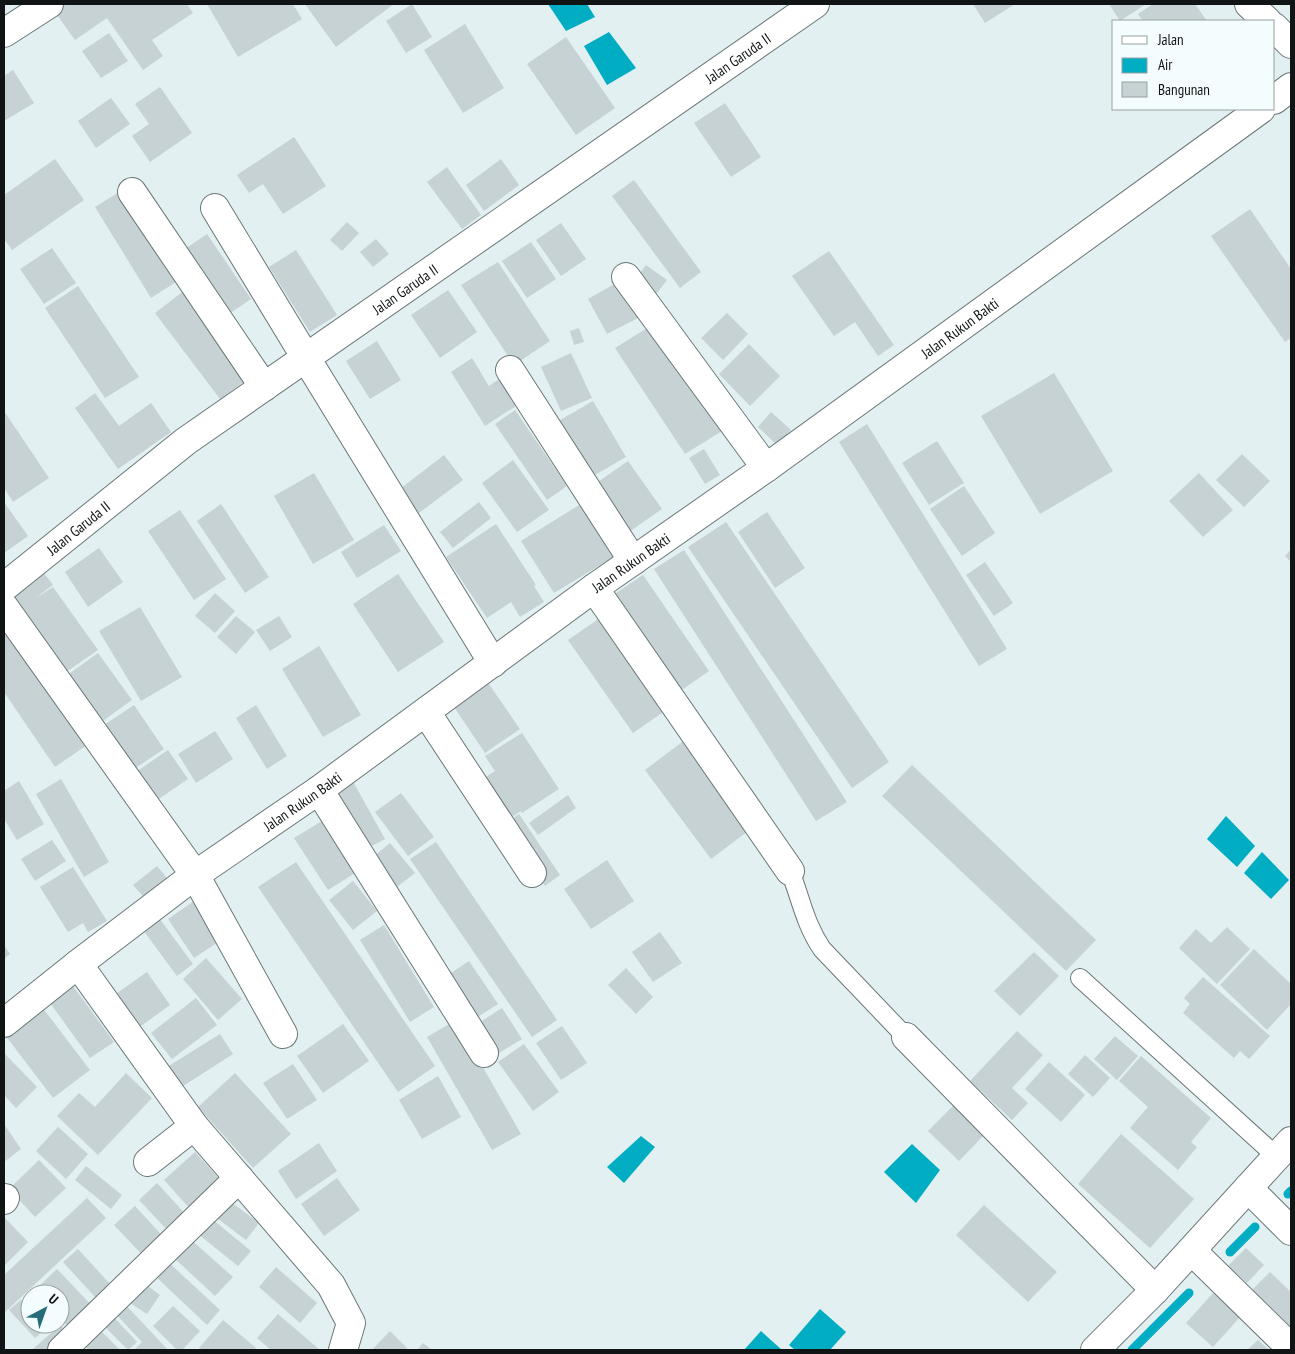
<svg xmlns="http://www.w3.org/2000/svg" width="1295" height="1354" font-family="'PT Sans Narrow',sans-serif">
  <rect width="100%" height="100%" fill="#e3f0f2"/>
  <!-- water -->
  <g fill="#00adc2">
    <polygon points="548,4 587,4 595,17 566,31"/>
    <polygon points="609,32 636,68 607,85 584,46"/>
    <polygon points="1226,816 1255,846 1237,867 1207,839"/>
    <polygon points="1262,852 1289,880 1271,899 1244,873"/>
    <polygon points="641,1136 655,1147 624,1183 607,1167"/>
    <polygon points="912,1144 940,1170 916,1203 884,1172"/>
    <polygon points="820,1309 846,1332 830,1350 795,1350 789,1345"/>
    <polygon points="761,1331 782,1350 744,1350"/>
  </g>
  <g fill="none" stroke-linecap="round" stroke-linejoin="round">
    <!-- stream -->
    <g stroke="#00adc2" stroke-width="9">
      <polyline points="1288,1194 1291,1191"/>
      <polyline points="1230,1252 1255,1227"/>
      <polyline points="1132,1350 1189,1293"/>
    </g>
  </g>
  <!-- building -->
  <g fill="#c6d2d4">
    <polygon points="66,4 187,4 193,13 152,40 163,56 143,70 107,18 75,40 55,12"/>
    <polygon points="207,4 293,4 302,19 238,57"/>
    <polygon points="305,4 394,4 336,47"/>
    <polygon points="412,4 432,37 406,53 386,21"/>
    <polygon points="973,4 1015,4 985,23"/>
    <polygon points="1109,4 1146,4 1120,21"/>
    <polygon points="1153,4 1195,4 1207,21 1143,21 1138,14"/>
    <polygon points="465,24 504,88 463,113 424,50"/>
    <polygon points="109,33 128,61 101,78 82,51"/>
    <polygon points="566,37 615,108 576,135 527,64"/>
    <polygon points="13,70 34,103 4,121 4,76"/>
    <polygon points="160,87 192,133 150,162 132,136 149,124 135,104"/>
    <polygon points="111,98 130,124 96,148 78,121"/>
    <polygon points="725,103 761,157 731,177 694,123"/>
    <polygon points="294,137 326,186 283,214 263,184 249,193 237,175"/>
    <polygon points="55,159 84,200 12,250 4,239 4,195"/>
    <polygon points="501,159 519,185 484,211 466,185"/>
    <polygon points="447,167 481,215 462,229 427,182"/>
    <polygon points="634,180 701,272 680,288 612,196"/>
    <polygon points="124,189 179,280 151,298 95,207"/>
    <polygon points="1250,209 1291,269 1291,338 1285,342 1211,236"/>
    <polygon points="347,222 359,233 342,251 330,240"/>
    <polygon points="561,223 586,259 561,276 536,240"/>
    <polygon points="207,234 251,299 223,318 179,253"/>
    <polygon points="376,239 389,254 373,267 360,252"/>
    <polygon points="531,242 556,279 527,298 502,261"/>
    <polygon points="52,248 76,283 44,304 20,269"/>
    <polygon points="296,250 337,315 310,332 269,267"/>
    <polygon points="829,251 894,345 878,356 855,322 834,336 792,276"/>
    <polygon points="498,262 550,341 514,365 461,285"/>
    <polygon points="646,265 667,280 653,298 633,282"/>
    <polygon points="618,282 638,318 607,334 588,299"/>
    <polygon points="78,286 139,377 105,398 45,308"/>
    <polygon points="185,290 250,377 220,399 155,313"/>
    <polygon points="448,290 477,332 440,358 411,315"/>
    <polygon points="727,313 748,334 723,360 701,338"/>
    <polygon points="652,325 722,431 685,454 615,348"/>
    <polygon points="579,328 584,342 574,345 570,331"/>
    <polygon points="377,341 401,380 370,399 346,361"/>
    <polygon points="749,344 780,376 750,406 719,374"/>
    <polygon points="571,353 592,398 561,411 541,367"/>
    <polygon points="472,358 489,386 499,379 516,406 485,426 451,372"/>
    <polygon points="1054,373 1113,471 1040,514 981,416"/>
    <polygon points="95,393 119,426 151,403 171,432 118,469 75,408"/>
    <polygon points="593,401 626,457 588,479 555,423"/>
    <polygon points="515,410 567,486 547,500 495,424"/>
    <polygon points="4,411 49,478 13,502 4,488"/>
    <polygon points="771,412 791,430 777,445 758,427"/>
    <polygon points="867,424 1007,649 979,666 839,442"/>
    <polygon points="937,441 964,483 929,505 902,463"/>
    <polygon points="704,449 720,475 705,484 689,458"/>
    <polygon points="1242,454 1270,481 1244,507 1216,480"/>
    <polygon points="444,455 463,480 415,516 396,492"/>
    <polygon points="513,460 549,510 517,532 482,483"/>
    <polygon points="628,461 662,509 626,534 592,486"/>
    <polygon points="314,473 354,540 313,564 274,496"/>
    <polygon points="1199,473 1233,510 1203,537 1169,501"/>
    <polygon points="964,486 995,533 962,556 930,509"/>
    <polygon points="4,502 28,536 4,553"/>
    <polygon points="479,502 491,518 453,548 440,532"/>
    <polygon points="584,502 617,555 554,593 521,541"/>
    <polygon points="221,504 269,577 245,593 197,521"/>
    <polygon points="180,510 226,579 194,600 148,531"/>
    <polygon points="767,512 805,568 775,588 738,532"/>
    <polygon points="726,522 889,762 852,788 688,547"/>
    <polygon points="496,524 536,585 534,586 544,602 520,617 511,602 487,618 446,557"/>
    <polygon points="384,525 401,551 357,578 341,552"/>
    <polygon points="99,548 123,582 88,607 65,572"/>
    <polygon points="1291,549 1291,562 1285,556"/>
    <polygon points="684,550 847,802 816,821 654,569"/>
    <polygon points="985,562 1013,603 994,616 966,575"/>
    <polygon points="41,569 53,585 34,599 53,587 98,650 59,677 4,600"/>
    <polygon points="398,574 444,642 398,672 353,604"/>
    <polygon points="643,575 709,671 673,696 607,599"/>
    <polygon points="215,593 235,611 215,633 195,616"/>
    <polygon points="140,607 182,677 141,701 99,631"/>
    <polygon points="607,613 672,706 633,733 568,640"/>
    <polygon points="236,616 255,632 236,654 217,637"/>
    <polygon points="279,616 292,637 270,651 256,630"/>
    <polygon points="4,624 87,745 55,767 4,692"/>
    <polygon points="319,646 361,715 323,737 282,669"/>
    <polygon points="98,653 132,700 93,728 59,681"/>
    <polygon points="486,680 520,729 485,753 452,704"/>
    <polygon points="134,705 164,749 125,775 95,731"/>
    <polygon points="256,705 287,756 267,769 236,718"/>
    <polygon points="215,731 233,759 196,783 178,754"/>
    <polygon points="522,733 559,789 522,813 521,811 501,824 475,784 495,771 485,756"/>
    <polygon points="690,736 756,825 711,859 645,770"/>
    <polygon points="168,750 188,779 147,807 127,778"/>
    <polygon points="912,765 1096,940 1066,971 882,796"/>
    <polygon points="351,778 385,839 364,850 331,790"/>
    <polygon points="61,779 109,862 84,877 36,794"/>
    <polygon points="19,781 44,824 17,840 4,819 4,791"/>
    <polygon points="401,793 434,837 408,856 375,812"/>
    <polygon points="568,795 576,808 538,835 529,823"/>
    <polygon points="519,814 560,875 545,886 503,825"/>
    <polygon points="322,821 355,873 328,890 294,838"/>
    <polygon points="52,840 66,861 35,881 21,859"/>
    <polygon points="436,842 557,1020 532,1037 410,859"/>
    <polygon points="390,843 415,873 393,890 368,861"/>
    <polygon points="607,860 634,901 591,929 564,889"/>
    <polygon points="296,862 435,1066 398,1092 258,887"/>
    <polygon points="157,866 172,884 149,903 133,885"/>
    <polygon points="73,867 107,921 88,932 83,923 68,932 40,887"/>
    <polygon points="353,881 377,911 353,930 329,900"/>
    <polygon points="197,899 223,939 194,958 168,919"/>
    <polygon points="159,918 193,964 177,976 143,930"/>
    <polygon points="384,925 434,1007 410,1022 360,940"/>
    <polygon points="1227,927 1250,949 1217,984 1179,948 1196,929 1211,943"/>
    <polygon points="660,932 682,963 653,982 632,952"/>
    <polygon points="4,945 10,954 4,959"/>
    <polygon points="1254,949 1291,984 1291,1004 1267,1030 1220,985"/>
    <polygon points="1034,952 1059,976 1020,1016 994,991"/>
    <polygon points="206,958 242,999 218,1020 183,979"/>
    <polygon points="469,961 498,1004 473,1020 445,977"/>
    <polygon points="626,968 653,997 636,1014 608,985"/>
    <polygon points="147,972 170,1005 137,1029 113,996"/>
    <polygon points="1203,977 1270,1036 1249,1059 1240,1051 1234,1058 1183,1013 1190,1004 1184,998"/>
    <polygon points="73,986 114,1042 90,1058 50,1003"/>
    <polygon points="196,998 217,1025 172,1059 151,1033"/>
    <polygon points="42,1007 90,1070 53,1098 5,1035"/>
    <polygon points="502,1008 522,1039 494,1056 474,1026"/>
    <polygon points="456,1020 521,1134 492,1150 427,1037"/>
    <polygon points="343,1024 369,1061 323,1093 297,1056"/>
    <polygon points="562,1026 587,1063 561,1080 536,1043"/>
    <polygon points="1017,1031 1043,1055 1012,1088 1028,1103 1012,1120 970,1081"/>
    <polygon points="220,1034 233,1054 180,1088 167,1067"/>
    <polygon points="1115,1036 1138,1056 1117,1080 1094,1059"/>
    <polygon points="524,1044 559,1092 533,1111 498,1062"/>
    <polygon points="4,1053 37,1087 16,1108 4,1095"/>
    <polygon points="1085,1055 1110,1078 1093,1097 1068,1074"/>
    <polygon points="1141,1056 1211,1118 1191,1142 1197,1147 1178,1170 1130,1128 1148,1107 1119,1081"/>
    <polygon points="1049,1062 1085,1095 1061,1122 1025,1089"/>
    <polygon points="293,1064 317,1100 287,1119 263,1083"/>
    <polygon points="126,1073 152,1098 98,1155 57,1116 79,1093 95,1107"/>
    <polygon points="235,1073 291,1134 253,1168 198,1107"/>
    <polygon points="438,1076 461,1117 422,1139 399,1100"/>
    <polygon points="955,1104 986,1133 959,1161 928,1131"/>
    <polygon points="4,1124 21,1149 4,1162"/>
    <polygon points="58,1127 88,1154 66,1179 36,1151"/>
    <polygon points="1121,1134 1194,1199 1150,1248 1078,1184"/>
    <polygon points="319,1143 337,1171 296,1199 278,1171"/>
    <polygon points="195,1152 223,1183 192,1211 164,1180"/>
    <polygon points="39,1160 66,1188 35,1217 9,1189"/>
    <polygon points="86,1166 122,1195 111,1209 75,1180"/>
    <polygon points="337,1178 360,1210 324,1236 301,1204"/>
    <polygon points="157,1183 190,1219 172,1235 139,1200"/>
    <polygon points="87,1198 106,1218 4,1313 4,1275"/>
    <polygon points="231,1202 259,1223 246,1240 218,1219"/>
    <polygon points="984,1205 1057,1272 1028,1302 956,1235"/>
    <polygon points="135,1206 168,1242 148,1261 114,1225"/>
    <polygon points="206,1214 251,1251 238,1266 193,1230"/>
    <polygon points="4,1217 28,1242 4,1266"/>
    <polygon points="189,1238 233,1277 215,1296 172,1256"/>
    <polygon points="1246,1248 1264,1265 1247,1283 1228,1266"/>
    <polygon points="78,1249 110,1284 96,1298 63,1262"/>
    <polygon points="167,1261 220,1310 207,1325 154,1275"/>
    <polygon points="276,1267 317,1303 300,1323 259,1287"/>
    <polygon points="57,1269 96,1310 74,1332 60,1318 60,1294 37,1294 34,1291"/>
    <polygon points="1270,1272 1291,1292 1291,1340 1246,1296"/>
    <polygon points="141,1281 160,1295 147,1314 127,1301"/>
    <polygon points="1214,1292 1241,1316 1213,1347 1186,1323"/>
    <polygon points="21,1300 30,1309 30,1324 43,1324 47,1328 35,1338 9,1310"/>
    <polygon points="123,1302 168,1350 134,1350 142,1342 113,1311"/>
    <polygon points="173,1306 200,1331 182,1350 177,1350 153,1326"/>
    <polygon points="110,1313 137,1342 128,1350 100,1322"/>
    <polygon points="278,1314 320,1350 271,1350 257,1338"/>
    <polygon points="223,1320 256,1348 254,1350 201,1350 199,1348"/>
    <polygon points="60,1325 70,1337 55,1350 32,1350"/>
    <polygon points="97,1327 120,1350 89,1350 81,1342"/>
    <polygon points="390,1331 407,1348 405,1350 372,1350"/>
    <polygon points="1258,1340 1269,1350 1247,1350"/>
    <polygon points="423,1343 432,1350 417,1350"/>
  </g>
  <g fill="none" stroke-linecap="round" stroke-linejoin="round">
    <!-- service casing -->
    <g stroke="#6b7678" stroke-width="20">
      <g id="service">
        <path d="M790,871C801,899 805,924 822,949L906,1037"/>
        <polyline points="1080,978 1276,1156"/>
      </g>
    </g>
    <!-- minor casing -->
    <g stroke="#6b7678" stroke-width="30">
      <g id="minor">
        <polyline points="1249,4 1267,21"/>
        <polyline points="1274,27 1291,44"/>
        <polyline points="1274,100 1291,87"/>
        <polyline points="132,192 264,387"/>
        <polyline points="215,208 306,358 493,663"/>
        <polyline points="626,277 766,468"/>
        <polyline points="510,370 633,561"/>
        <path id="s1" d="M4,587L186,441L815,4"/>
        <polyline points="594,588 790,871"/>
        <polyline points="4,607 195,875 283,1034"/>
        <polyline points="426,712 532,873"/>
        <polyline points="319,790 484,1053"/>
        <polyline points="78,964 194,1126 331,1285 351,1323 343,1350"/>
        <path id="s2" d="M4,1023L78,964L195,875L319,790L594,588L766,468L1261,109"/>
        <polyline points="906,1037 1155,1290"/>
        <polyline points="148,1162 194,1126"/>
        <polyline points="1248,1188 1291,1231"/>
        <polyline points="4,1200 5,1198"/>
        <polyline points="1192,1251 1291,1348"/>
        <polyline points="62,1350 239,1178"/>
        <polyline points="1095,1350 1155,1290 1291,1141"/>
      </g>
    </g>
    <!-- tertiary casing -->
    <g stroke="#6b7678" stroke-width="30">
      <polyline id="tertiary" points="4,33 49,4"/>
    </g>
    <!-- service -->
    <use href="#service" stroke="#fff" stroke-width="18"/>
    <!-- minor -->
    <use href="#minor" stroke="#fff" stroke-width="28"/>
    <!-- tertiary -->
    <use href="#tertiary" stroke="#fff" stroke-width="28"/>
  </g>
  <g text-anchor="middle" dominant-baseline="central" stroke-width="5" stroke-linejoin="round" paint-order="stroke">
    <!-- street labels -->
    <g font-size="15" fill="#101415" stroke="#f3fdfe">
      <text stroke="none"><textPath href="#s1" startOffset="905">Jalan Garuda II</textPath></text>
      <text stroke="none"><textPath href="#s1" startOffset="500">Jalan Garuda II</textPath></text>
      <text stroke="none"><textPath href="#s2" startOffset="1182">Jalan Rukun Bakti</textPath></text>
      <text stroke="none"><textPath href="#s1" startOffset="95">Jalan Garuda II</textPath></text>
      <text stroke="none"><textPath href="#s2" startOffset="778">Jalan Rukun Bakti</textPath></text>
      <text stroke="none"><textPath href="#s2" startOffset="372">Jalan Rukun Bakti</textPath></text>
    </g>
  </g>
  <!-- border -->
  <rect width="1295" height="1354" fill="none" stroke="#101415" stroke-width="10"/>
  <!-- legend -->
  <rect x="1112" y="20" width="162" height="90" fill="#f3fdfe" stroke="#98a0a1"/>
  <rect x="1122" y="36" width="25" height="8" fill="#ffffff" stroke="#98a0a1"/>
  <text x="1158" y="45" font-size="15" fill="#101415">Jalan</text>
  <rect x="1122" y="58" width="25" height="15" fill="#00adc2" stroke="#98a0a1"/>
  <text x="1158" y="70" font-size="15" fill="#101415">Air</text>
  <rect x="1122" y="82" width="25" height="15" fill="#c6d2d4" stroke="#98a0a1"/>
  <text x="1158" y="95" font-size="15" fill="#101415">Bangunan</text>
  <!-- north arrow -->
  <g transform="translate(45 1309) rotate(41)"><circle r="24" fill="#f3fdfe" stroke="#98a0a1"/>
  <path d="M0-4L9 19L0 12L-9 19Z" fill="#256d79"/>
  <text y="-8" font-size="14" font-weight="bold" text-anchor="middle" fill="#101415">U</text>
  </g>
</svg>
